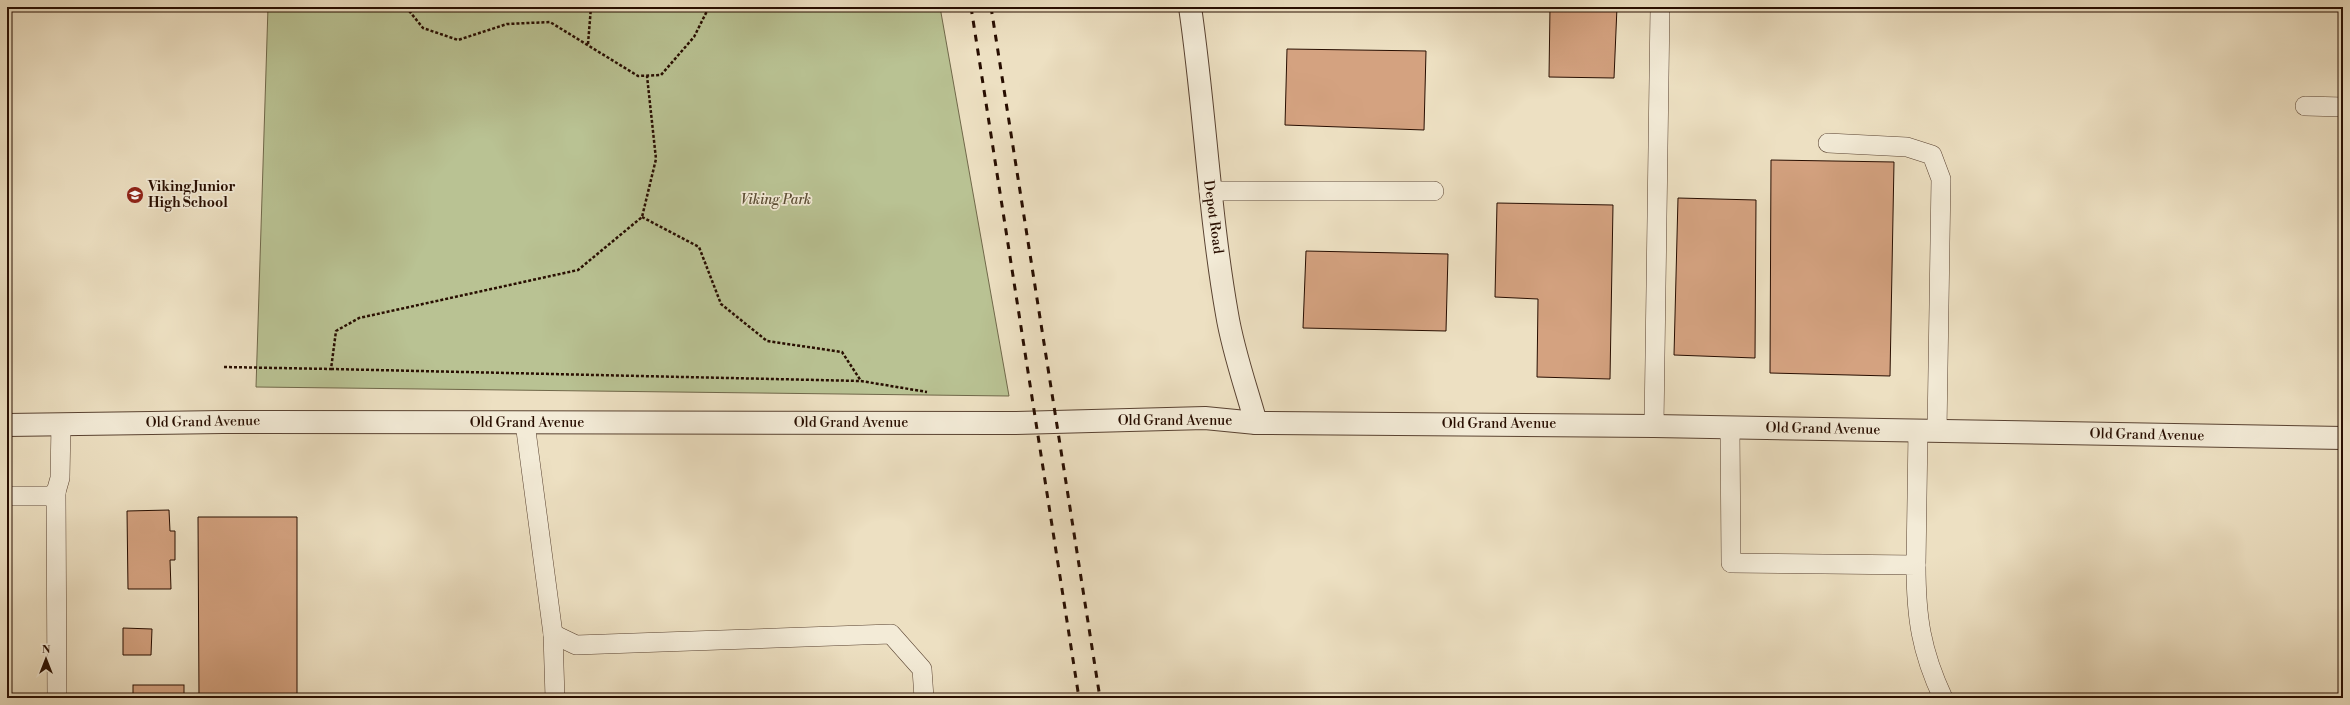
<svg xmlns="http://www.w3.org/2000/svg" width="2350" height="705" font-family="'Libre Bodoni',serif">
  <rect width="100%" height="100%" fill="#ede0c2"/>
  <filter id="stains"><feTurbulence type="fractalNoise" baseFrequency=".005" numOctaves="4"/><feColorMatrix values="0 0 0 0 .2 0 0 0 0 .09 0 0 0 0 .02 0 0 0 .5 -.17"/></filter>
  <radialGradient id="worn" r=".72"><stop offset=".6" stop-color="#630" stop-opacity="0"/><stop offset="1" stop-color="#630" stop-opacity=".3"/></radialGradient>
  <!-- green -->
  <polygon fill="#b9c293" stroke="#70684a" points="268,7 940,7 1009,396 256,387"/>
  <!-- building -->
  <g fill="#d4a280" stroke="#280e01">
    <polygon points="1550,7 1617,7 1614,78 1549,77"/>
    <polygon points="1287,49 1426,51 1424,130 1285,125"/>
    <polygon points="1771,160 1894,162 1890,376 1770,373"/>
    <polygon points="1678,198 1756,200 1755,358 1674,355"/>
    <polygon points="1497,203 1613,205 1610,379 1537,377 1538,299 1495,297"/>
    <polygon points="1306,251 1448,254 1446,331 1303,328"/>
    <polygon points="169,510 170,531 175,531 175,560 170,560 171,589 128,589 127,511"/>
    <polygon points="198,517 297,517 297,698 199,698"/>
    <polygon points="123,628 152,629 151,655 123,655"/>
    <rect x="133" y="685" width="51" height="13"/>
  </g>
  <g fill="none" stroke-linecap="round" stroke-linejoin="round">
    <!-- lane casing -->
    <g stroke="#594231" stroke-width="20">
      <g id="lane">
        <polyline points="2305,106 2343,107"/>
        <polyline points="1828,143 1907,147 1932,155 1941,179 1937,431"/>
        <polyline points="1209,191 1434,191"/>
        <polyline points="525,423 553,634 555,698"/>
        <polyline points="1654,426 1660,8"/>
        <path d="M1730,427L1731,563L1916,565C1916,617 1921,651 1943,698"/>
        <polyline points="56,492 57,698"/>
        <polyline points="7,496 50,496 56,492 60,478 61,424"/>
        <polyline points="1916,565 1918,431"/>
        <polyline points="553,634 576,645 891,634 922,669 924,698"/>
      </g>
    </g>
    <!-- street casing -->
    <g stroke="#594231" stroke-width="24">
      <g id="street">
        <path d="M1190,7C1205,109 1209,212 1227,314C1233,351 1246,387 1256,423"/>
        <polyline points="7,425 223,422 1015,423 1205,418 1256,423 1654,426 2343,438"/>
      </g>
    </g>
    <!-- path -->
    <g stroke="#280e01" stroke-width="2.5" stroke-dasharray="3 2" stroke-linecap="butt">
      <polyline points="406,7 423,28 458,40 507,24 550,22 638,76 661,75 694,37 709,7"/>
      <polyline points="588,44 591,7"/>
      <polyline points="642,217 699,247 721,304 767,341 842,352 861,381"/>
      <polyline points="224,367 331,369 336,331 359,318 578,270 642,217 656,159 647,76"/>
      <polyline points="331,369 861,381 927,392"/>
    </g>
    <!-- lane -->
    <use href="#lane" stroke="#f3ebd7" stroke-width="19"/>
    <!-- street -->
    <use href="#street" stroke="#f3ebd7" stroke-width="22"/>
    <!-- rail -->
    <g stroke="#280e01" stroke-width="3" stroke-dasharray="7 7" stroke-linecap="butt">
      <polyline points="971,7 1079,698"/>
      <polyline points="991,7 1100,698"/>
    </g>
  </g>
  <!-- icons -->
  <defs>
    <g id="school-disc" transform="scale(0.9)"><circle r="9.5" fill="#8f2418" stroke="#f3ebd7"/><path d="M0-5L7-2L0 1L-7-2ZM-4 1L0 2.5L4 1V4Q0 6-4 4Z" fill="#fff"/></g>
  </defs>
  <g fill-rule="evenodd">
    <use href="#school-disc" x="135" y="195"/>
  </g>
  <g text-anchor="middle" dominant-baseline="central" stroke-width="3.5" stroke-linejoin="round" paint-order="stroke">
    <!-- poi labels -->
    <g font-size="14" font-weight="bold" fill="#280e01" stroke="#f3ebd7" text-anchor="start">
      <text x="148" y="187">Viking Junior<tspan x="148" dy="16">High School</tspan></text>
    </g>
    <!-- park labels -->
    <g font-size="14" font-style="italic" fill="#5b4d34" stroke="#f3ebd7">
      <text x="776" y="200">Viking Park</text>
    </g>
    <!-- street labels -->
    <g font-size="14" fill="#280e01" stroke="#f3ebd7">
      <text transform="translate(1213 217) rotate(82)">Depot Road</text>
      <text x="1175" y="421">Old Grand Avenue</text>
      <text transform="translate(203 422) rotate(-1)">Old Grand Avenue</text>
      <text x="527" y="423">Old Grand Avenue</text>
      <text x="851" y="423">Old Grand Avenue</text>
      <text x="1499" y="424">Old Grand Avenue</text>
      <text transform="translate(1823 429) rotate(1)">Old Grand Avenue</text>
      <text transform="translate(2147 435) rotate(1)">Old Grand Avenue</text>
    </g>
  </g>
  <!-- margin -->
  <rect width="2350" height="705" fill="none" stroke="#ede0c2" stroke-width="24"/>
  <rect x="8" y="8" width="2334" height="689" fill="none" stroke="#280e01" stroke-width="2"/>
  <rect x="12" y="12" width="2326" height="681" fill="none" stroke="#280e01"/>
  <!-- north arrow -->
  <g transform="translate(46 659)" stroke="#f3ebd7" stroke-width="3" paint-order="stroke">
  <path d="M0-3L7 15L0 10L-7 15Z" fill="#280e01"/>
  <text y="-6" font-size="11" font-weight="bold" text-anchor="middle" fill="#280e01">N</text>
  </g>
  <rect width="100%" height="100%" filter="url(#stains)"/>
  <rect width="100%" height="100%" fill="url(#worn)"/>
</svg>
